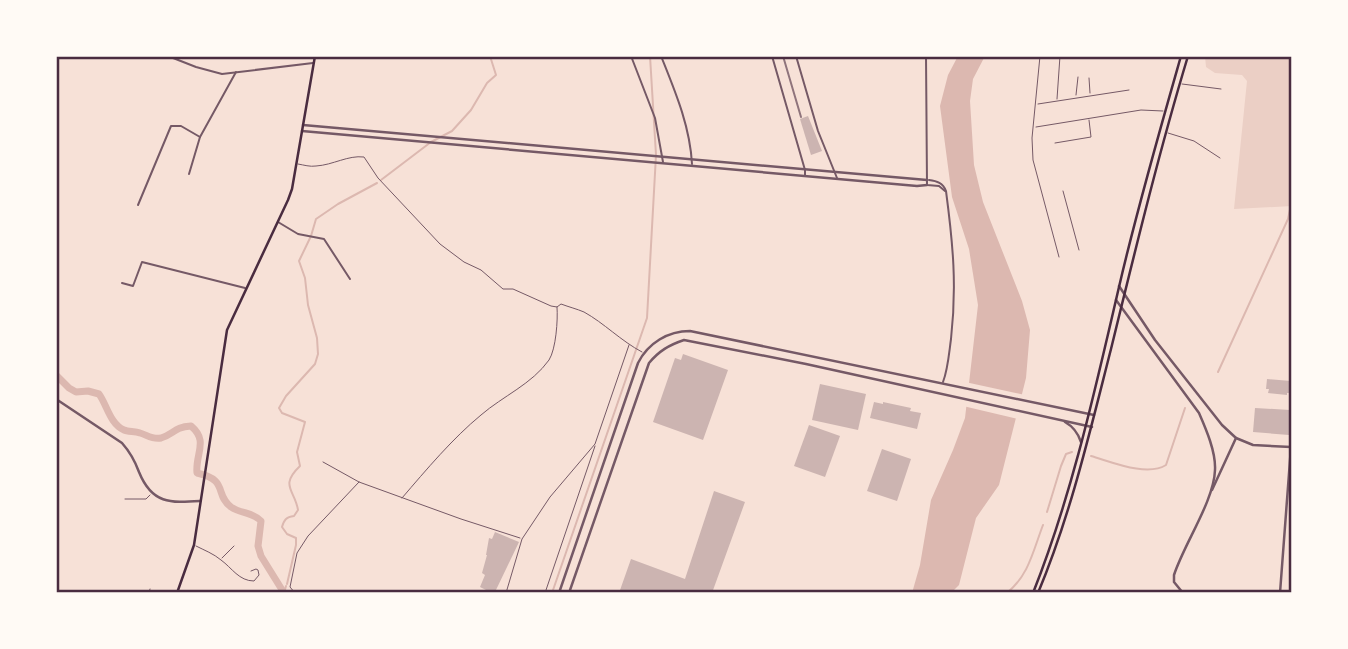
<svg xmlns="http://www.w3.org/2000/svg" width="1348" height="649" font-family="'Exo 2',sans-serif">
  <rect width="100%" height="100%" fill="#f7e1d7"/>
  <!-- green -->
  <polygon fill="#ebcfc5" points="1205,56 1292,56 1292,206 1234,209 1247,81 1242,75 1215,73 1206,67"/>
  <!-- water -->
  <polygon fill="#dcb8b0" points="958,56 985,56 973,79 970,101 974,165 983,202 1022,301 1030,330 1026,378 999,485 976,518 959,585 951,593 912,593 920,565 931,500 953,450 965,418 978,305 969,249 952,197 940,106 948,75"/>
  <!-- pier -->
  <polygon fill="#f7e1d7" points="965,382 1025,395 1018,419 963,406"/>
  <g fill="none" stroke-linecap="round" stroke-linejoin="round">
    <!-- stream -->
    <g stroke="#dcb8b0" stroke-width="2">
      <polyline points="381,180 431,142 452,131 471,110 487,83 496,75 490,56"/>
      <polyline points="1218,372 1288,219 1292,200"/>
      <path d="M1091,456C1112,462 1147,477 1166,465L1185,408"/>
      <polyline points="1047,512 1061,466 1066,454 1072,452"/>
      <path d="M287,584L296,545V538L287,534L282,527C284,520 286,517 294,516L298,510C295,490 279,486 300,466L297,452L305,422L282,413L279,408L286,396L315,364L318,354L317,338L308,305L305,278L299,261L311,236L316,219L338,204L377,183"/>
      <polyline points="284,593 286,586"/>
      <polyline points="552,593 647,318 656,155 650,56"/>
      <path d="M1007,593C1029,575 1033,551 1043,525"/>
    </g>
    <!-- river -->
    <path stroke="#dcb8b0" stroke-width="7" d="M56,375L69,388L76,392L88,391L99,394C107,405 110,424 124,430C128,432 135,431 140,433C147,435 153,440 161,438C174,434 174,427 191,426C209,441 195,454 197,473C229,480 214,494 231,507C241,514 253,512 261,521L258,546L261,556L284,593"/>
  </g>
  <!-- building -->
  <g fill="#ccb4b1">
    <polygon points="808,116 822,151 811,155 800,119"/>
    <polygon points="683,354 728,370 703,440 653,422 675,358 681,360"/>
    <polygon points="1267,379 1291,381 1290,393 1287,393 1287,395 1268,393 1269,389 1266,389"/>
    <polygon points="820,384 866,394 858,430 812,420"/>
    <polygon points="874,402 883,404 883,402 911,408 910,411 921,413 917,429 870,418"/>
    <polygon points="1255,408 1290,410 1289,435 1253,432"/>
    <polygon points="809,425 840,436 825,477 794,466"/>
    <polygon points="882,449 911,459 897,501 867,491"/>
    <polygon points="714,491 745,502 712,593 619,593 631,559 685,579"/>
    <polygon points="495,532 519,542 495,592 491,590 490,592 480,587 485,575 482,573 487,555 486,555 489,538 492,539"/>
  </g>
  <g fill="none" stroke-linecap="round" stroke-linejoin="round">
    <!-- service -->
    <g stroke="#755966" stroke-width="1">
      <polyline points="1040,56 1032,138 1033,160 1059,257"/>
      <polyline points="1089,78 1090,93"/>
      <polyline points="1182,84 1221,89"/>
      <polyline points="1076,95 1078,77"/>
      <polyline points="1057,99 1060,56"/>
      <polyline points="1038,104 1129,90"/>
      <polyline points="1036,127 1141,110 1163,111"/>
      <polyline points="1168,133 1194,141 1220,158"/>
      <polyline points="1055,143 1091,137 1089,120"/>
      <path d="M298,164C304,165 310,167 316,166C333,165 348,155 364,157L378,178L440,244L464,262L481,270L503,289H513L551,306L557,307L561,304C569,307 577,309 584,312C604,323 621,341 642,352"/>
      <polyline points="1063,191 1079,250"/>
      <polyline points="323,462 359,482 461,519 520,538"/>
      <path d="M402,498C426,470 453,438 481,415C503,396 532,384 549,360C556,349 558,320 557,307"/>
      <polyline points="125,499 146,499 150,495"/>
      <path d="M196,546C204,550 214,554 221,560C232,568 239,581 254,581L259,575L258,570L256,569L251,571"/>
      <polyline points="222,558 234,546"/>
      <polyline points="149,593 150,589"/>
      <polyline points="295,593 290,587 297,553 308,536 359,482"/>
      <polyline points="506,593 522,539 550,497 595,444 629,345"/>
      <polyline points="545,593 595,446"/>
    </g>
    <!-- minor -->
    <g stroke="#755966" stroke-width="2">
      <polyline points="168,56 196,67 222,74 313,63"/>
      <polyline points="631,56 655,118 663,162"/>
      <path d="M661,56C675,91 690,126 692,164"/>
      <polyline points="772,56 805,170 805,176"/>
      <polyline points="796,56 818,131 837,178"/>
      <polyline points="926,56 927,185 939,186 945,191"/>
      <polyline points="189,174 200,137 236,72"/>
      <path d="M929,180C937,181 943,183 946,191C953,244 957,286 951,339C949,353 948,369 943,382"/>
      <polyline points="138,205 171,126 181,126 200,137"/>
      <polyline points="278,222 298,234 324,239 350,279"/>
      <polyline points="122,283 133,286 142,262 245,288"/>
    </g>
    <!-- tertiary -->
    <g stroke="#755966" stroke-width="2.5">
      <polyline points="303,125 927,180"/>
      <polyline points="302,131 917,186 927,185"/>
      <polyline points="1119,286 1155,340 1222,425 1236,438 1253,445 1291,447 1280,593"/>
      <path d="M1116,300L1199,413C1206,429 1216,452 1215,470C1214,501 1184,544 1174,575V582L1183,593"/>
      <path d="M56,399L122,443C130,452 135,461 139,472C152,504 170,503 200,501"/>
      <path d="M1065,422C1074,427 1078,433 1081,442"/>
      <polyline points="1212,490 1236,438"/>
      <path d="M559,593L638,363C648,343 668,331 690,331L1094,415"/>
      <path d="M569,593L649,363C659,351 669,345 684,340L806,364L1092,427"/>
    </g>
    <!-- secondary -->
    <polyline stroke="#4a2c40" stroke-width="2.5" points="177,593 194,545 227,330 288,200 292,189 315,56"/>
    <!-- primary -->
    <g stroke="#4a2c40" stroke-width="2.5">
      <path d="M1033,593C1072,495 1095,390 1119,287C1137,209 1159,133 1181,56"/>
      <path d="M1038,593C1071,514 1090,431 1111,349C1135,251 1159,152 1188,56"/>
    </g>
    <!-- rail -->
    <polyline stroke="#8f747c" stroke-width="2" points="783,56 801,117"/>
  </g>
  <!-- border -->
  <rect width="1348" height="649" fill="none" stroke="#fffaf5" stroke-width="116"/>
  <rect x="58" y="58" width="1232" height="533" fill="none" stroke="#4a2c40" stroke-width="2.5"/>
</svg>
